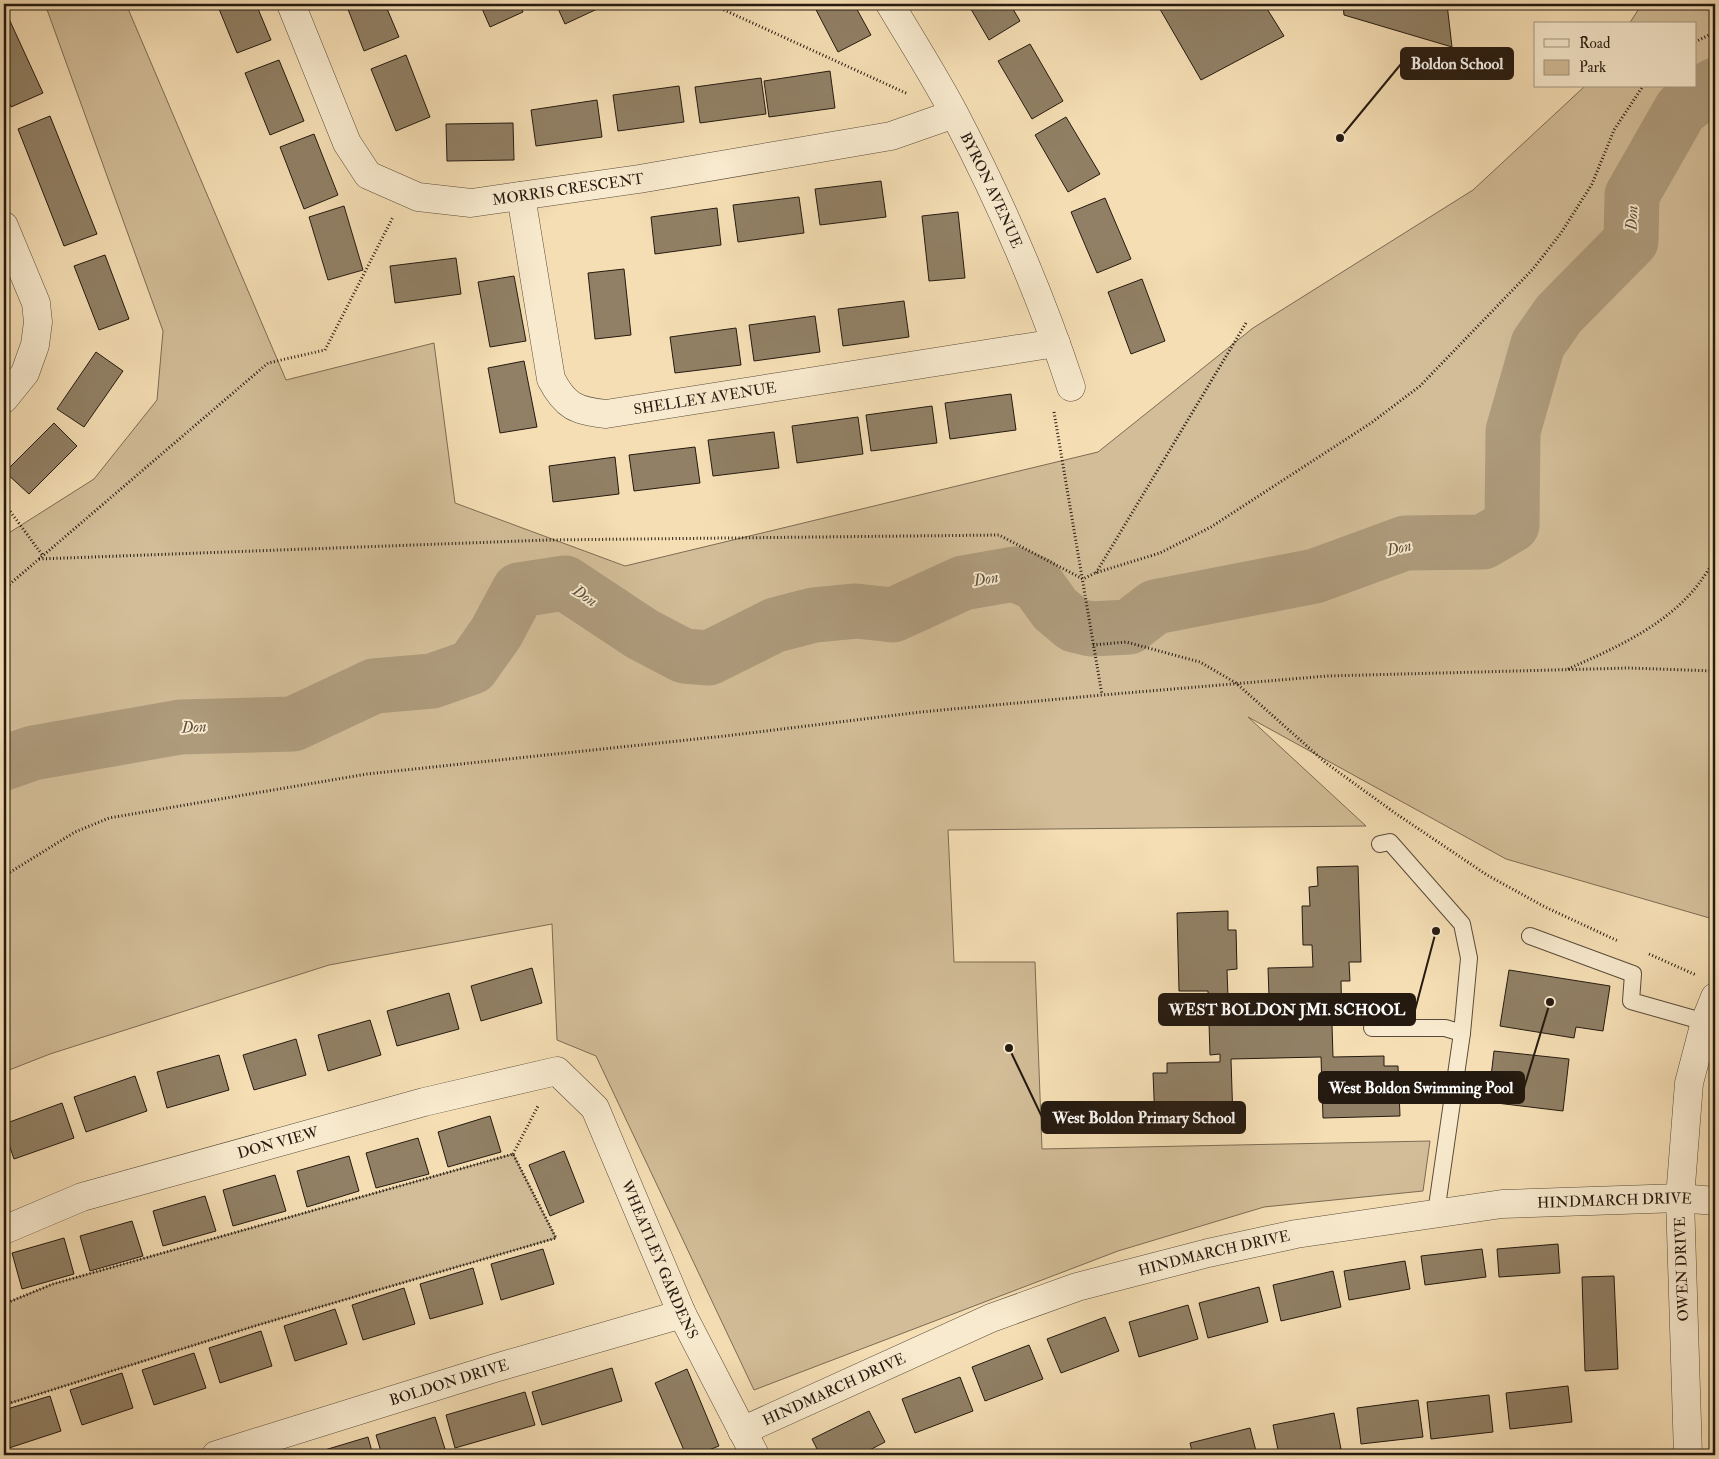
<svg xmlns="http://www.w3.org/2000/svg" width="1719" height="1459" font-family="'IM FELL Double Pica',serif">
  <rect width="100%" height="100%" fill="#f5deb4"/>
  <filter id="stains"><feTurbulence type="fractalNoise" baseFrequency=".004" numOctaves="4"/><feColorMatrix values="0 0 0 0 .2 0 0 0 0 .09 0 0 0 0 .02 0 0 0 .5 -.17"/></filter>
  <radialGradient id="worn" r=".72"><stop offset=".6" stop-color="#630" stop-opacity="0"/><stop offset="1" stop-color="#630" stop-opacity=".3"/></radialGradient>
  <!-- green -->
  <g fill="#d2bd98" stroke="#7c6c54">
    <polygon points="45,4 126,4 286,380 434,343 455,503 625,566 1098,452 1253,328 1473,190 1585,86 1695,86 1695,24 1629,24 1642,4 1715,4 1715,917 1713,919 1506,859 1248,717 1366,826 948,830 954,962 1035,962 1042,1149 1430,1141 1423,1191 1264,1207 1118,1251 754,1390 596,1056 557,1040 552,924 329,965 50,1054 4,1072 4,536 94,479 157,400 163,331"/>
    <polygon points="513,1154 556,1238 258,1325 4,1405 4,1304 53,1284"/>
  </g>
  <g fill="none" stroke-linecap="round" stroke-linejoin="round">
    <!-- river -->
    <polyline stroke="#ae9b7c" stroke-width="55" points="4,763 33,753 180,727 293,724 374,686 432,681 472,667 496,633 519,590 565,583 642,634 684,656 709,658 775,625 814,615 856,611 893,615 963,583 1014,574 1037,584 1055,609 1074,625 1091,629 1129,627 1155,607 1315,576 1405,543 1483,542 1512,525 1513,431 1538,344 1559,314 1631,241 1632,195 1681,109 1715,85"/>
  </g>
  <!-- building -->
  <g fill="#918065" stroke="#251a10">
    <polygon points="217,4 256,4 271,40 237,53"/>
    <polygon points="346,4 385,4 399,37 364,51"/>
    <polygon points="480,4 520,4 523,12 490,27"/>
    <polygon points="556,4 608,4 565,24"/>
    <polygon points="813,4 854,4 871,35 838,52"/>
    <polygon points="968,4 1010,4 1020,21 989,40"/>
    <polygon points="1157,4 1264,4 1284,36 1201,80"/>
    <polygon points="1343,4 1447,4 1452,47 1344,15"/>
    <polygon points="4,8 43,93 11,107 4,91"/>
    <polygon points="1030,44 1063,101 1032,119 998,61"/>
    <polygon points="406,55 430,117 396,131 371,69"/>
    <polygon points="279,60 304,121 270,135 245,73"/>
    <polygon points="830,71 835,108 769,117 764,81"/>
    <polygon points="761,78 766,114 700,123 695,87"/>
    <polygon points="679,86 684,122 618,131 613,95"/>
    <polygon points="597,100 602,137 536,146 531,110"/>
    <polygon points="50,116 97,234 64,246 18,129"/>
    <polygon points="1066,117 1100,174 1068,192 1035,135"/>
    <polygon points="513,123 514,160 447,161 446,124"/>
    <polygon points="314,134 338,195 304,209 280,147"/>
    <polygon points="881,181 886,217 820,225 815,189"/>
    <polygon points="799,197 804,233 738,242 733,205"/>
    <polygon points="1105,198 1131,259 1097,273 1071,212"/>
    <polygon points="344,206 363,270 328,280 309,217"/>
    <polygon points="717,208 721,245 655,254 651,217"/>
    <polygon points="958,212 965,278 929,281 922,216"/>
    <polygon points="105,255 129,319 99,330 74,266"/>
    <polygon points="456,258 461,294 395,303 390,266"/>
    <polygon points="624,269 631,335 595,339 588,273"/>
    <polygon points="514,276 526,341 490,347 478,282"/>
    <polygon points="1142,279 1165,341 1131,354 1108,292"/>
    <polygon points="904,301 909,337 843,346 838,309"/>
    <polygon points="815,316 820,352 754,361 749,325"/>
    <polygon points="736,328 741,365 675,373 670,337"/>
    <polygon points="96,352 123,371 84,427 57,409"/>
    <polygon points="524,361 537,427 500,433 488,368"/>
    <polygon points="1011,394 1016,430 950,439 945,403"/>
    <polygon points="932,406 937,443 871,451 866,415"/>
    <polygon points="858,417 863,454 797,463 792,426"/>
    <polygon points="54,423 77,446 29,494 5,472"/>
    <polygon points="774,432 779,468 713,476 708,440"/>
    <polygon points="695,447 700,483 634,491 629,455"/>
    <polygon points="615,457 619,494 553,502 549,466"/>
    <polygon points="1358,866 1361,962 1349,962 1350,981 1341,981 1342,1025 1332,1025 1333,1057 1384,1056 1384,1066 1398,1066 1400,1116 1323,1118 1321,1057 1231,1059 1233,1121 1155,1122 1153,1073 1167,1073 1167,1063 1220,1062 1220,1054 1210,1055 1208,991 1179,991 1177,913 1228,911 1228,930 1236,930 1237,969 1227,970 1228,997 1269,996 1268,968 1313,967 1312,945 1303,945 1302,906 1310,906 1309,887 1318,886 1317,867"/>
    <polygon points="532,968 542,1003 481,1021 471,986"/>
    <polygon points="1509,970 1610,986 1603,1031 1576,1027 1574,1038 1500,1026"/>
    <polygon points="449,993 459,1029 397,1046 387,1011"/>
    <polygon points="370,1020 381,1055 328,1071 318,1035"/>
    <polygon points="296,1039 306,1075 254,1090 243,1055"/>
    <polygon points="1494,1051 1569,1059 1563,1111 1488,1102"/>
    <polygon points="219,1055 229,1090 167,1108 157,1072"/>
    <polygon points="135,1076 147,1111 86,1132 74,1097"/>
    <polygon points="62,1103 74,1138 14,1159 4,1130 4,1124"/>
    <polygon points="490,1116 501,1152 448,1167 438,1132"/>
    <polygon points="418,1138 429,1174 376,1188 366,1153"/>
    <polygon points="564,1151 584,1202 550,1216 529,1165"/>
    <polygon points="349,1156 359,1191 307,1207 297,1171"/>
    <polygon points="275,1175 286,1211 233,1226 223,1190"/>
    <polygon points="205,1196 216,1231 163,1246 153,1211"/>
    <polygon points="132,1221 143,1256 90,1271 80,1236"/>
    <polygon points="64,1238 74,1274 22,1289 12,1253"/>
    <polygon points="1558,1244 1560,1273 1499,1277 1497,1249"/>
    <polygon points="543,1249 554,1284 501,1300 491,1264"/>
    <polygon points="1482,1249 1486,1277 1425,1285 1421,1256"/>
    <polygon points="1405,1261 1410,1289 1349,1300 1344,1271"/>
    <polygon points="473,1268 483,1304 430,1319 420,1284"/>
    <polygon points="1333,1271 1341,1307 1281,1321 1273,1285"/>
    <polygon points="1614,1276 1618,1369 1585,1371 1582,1277"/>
    <polygon points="1259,1287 1268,1322 1208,1338 1199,1303"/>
    <polygon points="404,1288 415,1324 363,1340 352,1305"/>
    <polygon points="1188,1305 1198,1339 1139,1357 1129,1322"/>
    <polygon points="335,1309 347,1344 295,1361 284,1326"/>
    <polygon points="1105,1317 1119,1351 1061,1373 1047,1339"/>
    <polygon points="261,1331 272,1366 220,1383 209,1348"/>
    <polygon points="1029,1345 1043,1379 985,1401 972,1367"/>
    <polygon points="194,1353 206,1388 154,1405 142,1370"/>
    <polygon points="612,1368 622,1401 542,1425 532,1392"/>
    <polygon points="687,1369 719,1446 696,1455 686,1455 655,1383"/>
    <polygon points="122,1373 133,1408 82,1425 70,1390"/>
    <polygon points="960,1377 973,1411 915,1433 902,1399"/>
    <polygon points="1568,1386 1572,1422 1510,1429 1506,1393"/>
    <polygon points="525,1392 535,1425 455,1448 446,1415"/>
    <polygon points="1489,1395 1493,1432 1431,1439 1427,1402"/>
    <polygon points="50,1396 61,1431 9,1448 4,1430 4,1410"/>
    <polygon points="1418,1400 1423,1437 1361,1444 1357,1408"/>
    <polygon points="869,1411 885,1442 860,1455 820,1455 812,1439"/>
    <polygon points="1334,1413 1341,1449 1308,1455 1279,1455 1273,1425"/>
    <polygon points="435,1417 445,1449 425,1455 382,1455 376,1435"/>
    <polygon points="1250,1428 1257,1455 1193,1455 1190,1443"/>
    <polygon points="368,1437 373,1455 308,1455"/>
  </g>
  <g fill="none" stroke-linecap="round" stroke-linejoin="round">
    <!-- service casing -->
    <g stroke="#594b39" stroke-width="18">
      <g id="service">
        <polyline points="1380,844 1390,842 1462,924 1469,958 1462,1033 1436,1213"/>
        <polyline points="1530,936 1633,974 1631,1001 1705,1022"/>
        <polyline points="1372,1028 1445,1028 1462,1033"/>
      </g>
    </g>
    <!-- minor casing -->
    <g stroke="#594b39" stroke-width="29">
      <g id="minor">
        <path id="s1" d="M291,4L347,143L368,175L418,197L471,203L639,179L891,136L954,114"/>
        <path id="s2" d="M890,4C912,41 935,77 955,115C1001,203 1040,293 1071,387"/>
        <path id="s3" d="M521,196L551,379C565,406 576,411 606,414L1056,343"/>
        <polyline points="4,226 36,303 38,322 35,345 25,373 4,399"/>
        <path id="s4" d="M4,1230L82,1197L424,1102L557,1071L595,1108L682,1314L755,1455"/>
        <path id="s5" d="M742,1431L991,1318L1077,1287L1208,1253L1296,1234L1502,1204L1680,1198L1715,1201"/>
        <path id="s6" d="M216,1455L495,1368L682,1314"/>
        <polyline points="1688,1455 1680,1198 1689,1083 1705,1022 1715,997"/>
      </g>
    </g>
    <!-- path -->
    <g stroke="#251a10" stroke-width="3" stroke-dasharray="1 2.5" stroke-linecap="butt">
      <polyline points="711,4 908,94"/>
      <polyline points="1695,42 1715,32"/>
      <polyline points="1054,412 1102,695"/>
      <polyline points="4,503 43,556"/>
      <polyline points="39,559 548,540 999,535 1083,579 1095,573 1160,553 1211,527 1371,423 1420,386 1533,269 1561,233 1592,184 1614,130 1643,86"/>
      <polyline points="1096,573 1246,323"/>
      <polyline points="4,589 268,363 325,350 393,217"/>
      <polyline points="1093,645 1126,642 1200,662 1236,683 1326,763 1395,813 1487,875 1545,907 1618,941"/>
      <path d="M1568,669C1613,649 1659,629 1692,592C1701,582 1708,570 1715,560"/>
      <polyline points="4,876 75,832 109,818 367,774 725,736 921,712 1102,695 1327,676 1629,668 1715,671"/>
      <polyline points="1649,954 1696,975"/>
      <polyline points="513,1154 538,1106"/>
      <polyline points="4,1304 53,1284 513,1154 556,1238 258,1325 4,1405"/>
    </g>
    <!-- service -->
    <use href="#service" stroke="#f8eace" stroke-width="16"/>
    <!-- minor -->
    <use href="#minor" stroke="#f8eace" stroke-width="28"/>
  </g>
  <g text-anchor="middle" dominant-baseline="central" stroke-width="4" stroke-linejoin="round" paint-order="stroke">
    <!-- street labels -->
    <g font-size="15" fill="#251a10" stroke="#f8eace">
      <text stroke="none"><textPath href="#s1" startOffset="394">MORRIS CRESCENT</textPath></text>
      <text stroke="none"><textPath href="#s2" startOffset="212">BYRON AVENUE</textPath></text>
      <text stroke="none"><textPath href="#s3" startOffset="355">SHELLEY AVENUE</textPath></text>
      <text stroke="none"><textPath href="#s4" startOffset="288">DON VIEW</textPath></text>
      <text stroke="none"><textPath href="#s5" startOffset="911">HINDMARCH DRIVE</textPath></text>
      <text stroke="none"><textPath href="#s5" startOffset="506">HINDMARCH DRIVE</textPath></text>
      <text stroke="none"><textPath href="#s4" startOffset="794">WHEATLEY GARDENS</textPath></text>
      <text transform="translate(1682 1269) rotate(-92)">OWEN DRIVE</text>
      <text stroke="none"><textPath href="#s6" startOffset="244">BOLDON DRIVE</textPath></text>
      <text stroke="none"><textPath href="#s5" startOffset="101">HINDMARCH DRIVE</textPath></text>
    </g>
    <!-- water labels -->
    <g font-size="16" font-style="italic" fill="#5c4e3b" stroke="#f8eace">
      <text transform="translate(1632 218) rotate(-88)">Don</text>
      <text transform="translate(1399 548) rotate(-13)">Don</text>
      <text transform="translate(986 579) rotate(-10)">Don</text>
      <text transform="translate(585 596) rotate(34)">Don</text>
      <text transform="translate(194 727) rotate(-3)">Don</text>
    </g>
  </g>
  <!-- callouts -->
  <path fill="none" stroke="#251a10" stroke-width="2" d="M1340 138L1401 64M1436 931L1415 1010M1550 1002L1524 1088M1009 1048L1042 1117"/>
  <g fill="#251a10" stroke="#f8eace" stroke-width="2">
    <circle cx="1340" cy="138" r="5"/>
    <circle cx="1436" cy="931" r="5"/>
    <circle cx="1550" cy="1002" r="5"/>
    <circle cx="1009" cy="1048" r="5"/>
  </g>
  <g fill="#251a10" stroke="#251a10" stroke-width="2">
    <rect x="1401" y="48" width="112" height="31" rx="5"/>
    <rect x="1159" y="994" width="256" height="31" rx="5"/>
    <rect x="1319" y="1072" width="205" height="31" rx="5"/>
    <rect x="1042" y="1102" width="203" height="31" rx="5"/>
  </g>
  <g font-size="16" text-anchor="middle" font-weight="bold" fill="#fff">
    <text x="1457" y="69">Boldon School</text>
    <text x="1287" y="1015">WEST BOLDON JMI. SCHOOL</text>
    <text x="1421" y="1093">West Boldon Swimming Pool</text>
    <text x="1144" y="1123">West Boldon Primary School</text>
  </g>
  <!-- margin -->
  <rect width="1719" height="1459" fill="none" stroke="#f5deb4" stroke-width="20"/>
  <rect x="5" y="5" width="1709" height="1449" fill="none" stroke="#251a10" stroke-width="2.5"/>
  <rect x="10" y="10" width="1699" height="1439" fill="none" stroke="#251a10"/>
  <!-- legend -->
  <rect x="1534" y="22" width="162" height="65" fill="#f8eace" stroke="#a49782"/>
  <rect x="1544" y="39" width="25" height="8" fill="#f8eace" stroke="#a49782"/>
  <text x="1579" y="48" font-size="15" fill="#251a10">Road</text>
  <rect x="1544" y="60" width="25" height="15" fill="#d2bd98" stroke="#a49782"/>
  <text x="1579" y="72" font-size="15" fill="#251a10">Park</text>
  <rect width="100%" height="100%" filter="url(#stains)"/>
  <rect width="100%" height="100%" fill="url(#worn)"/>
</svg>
